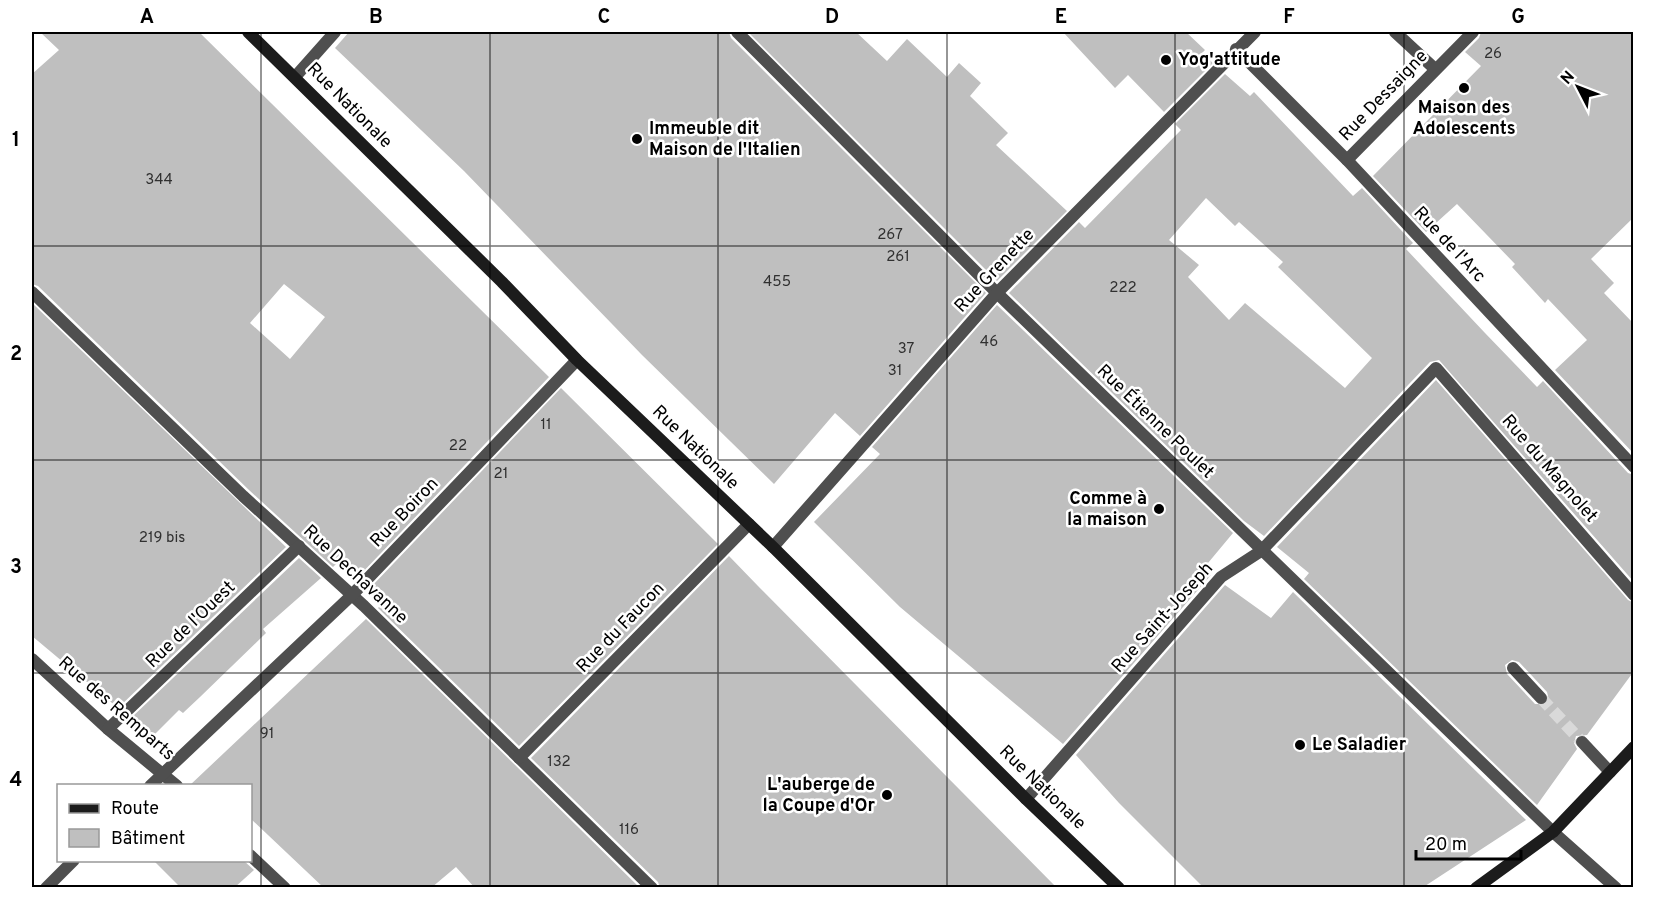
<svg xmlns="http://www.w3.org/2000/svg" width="1665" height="919" font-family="Overpass,sans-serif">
  <rect width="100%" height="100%" fill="#fff"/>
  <!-- building -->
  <g fill="#bfbfbf" fill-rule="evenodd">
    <path d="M40,32H199L549,377L360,575L342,558L333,567L249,490L38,286L32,284V74L59,50ZM284,284L325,317L290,359L250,323Z"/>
    <polygon points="349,32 729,32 731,38 986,293 860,436 835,413 774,484 642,355 464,171 335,48"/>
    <polygon points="748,32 856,32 887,61 907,39 947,77 959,63 981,83 970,96 1008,133 996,145 1067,211 997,281"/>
    <polygon points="1063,32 1186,32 1205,50 1202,53 1213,63 1164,112 1128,75 1115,88"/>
    <polygon points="1481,32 1634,32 1634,217 1591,259 1614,283 1604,293 1634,324 1634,454 1555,370 1587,340 1548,299 1545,303 1512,267 1515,264 1457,204 1426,232 1373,176 1481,66 1465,52 1479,38"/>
    <path d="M1225,74L1250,96L1254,92L1353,196L1362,188L1413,243L1406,249L1485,333L1537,387L1543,381L1628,473L1634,475V582L1439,360L1430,362L1264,536L1244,521L1009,293L1079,222L1085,228L1181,130L1175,124ZM1206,198L1235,226L1239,222L1283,262L1278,267L1372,358L1345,388L1245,303L1229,320L1188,277L1199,265L1169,240Z"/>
    <polygon points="32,303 286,547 118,708 32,636"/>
    <polygon points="997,305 1233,533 1203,569 1211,575 1063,744 900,607 814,522 880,454 872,447"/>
    <path d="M1436,380L1628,600L1634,603V671L1587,735L1576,736L1574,743L1577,749L1537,805L1304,579L1309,573L1277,547ZM1512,660L1519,662L1547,692L1549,700L1546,704H1535L1507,674L1505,665Z"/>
    <polygon points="561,388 718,544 519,746 378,608 386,600 372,586"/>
    <polygon points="729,556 758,586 1057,888 660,888 658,882 531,758"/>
    <polygon points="299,558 321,578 263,629 266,633 200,697 183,713 179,710 152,737 131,718"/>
    <polygon points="1225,585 1271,618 1293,592 1526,820 1422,888 1204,888 1119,803 1076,755"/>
    <polygon points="366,619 513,763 640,888 475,888 456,867 431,888 324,888 250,818 250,786 189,786"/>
    <polygon points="154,861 244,861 254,870 234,888 181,888"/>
  </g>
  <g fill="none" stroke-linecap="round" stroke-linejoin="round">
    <!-- street-tunnel -->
    <polyline stroke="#d9d9d9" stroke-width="12" stroke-dasharray="12 6" stroke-linecap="butt" points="1541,698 1582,742"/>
    <!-- street -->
    <g stroke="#4f4f4f" stroke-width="12">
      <polyline points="737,32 997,293 1553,832 1616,888"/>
      <polyline points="1395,32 1435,69"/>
      <polyline points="1236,49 1347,160 1634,467"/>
      <polyline points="295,77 335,32"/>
      <polyline points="1347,160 1473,32"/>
      <polyline points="32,292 243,496 364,606 652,888"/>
      <polyline points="773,547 997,293 1255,32"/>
      <polyline points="32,659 108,729 177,786"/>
      <polyline points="1513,668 1541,698"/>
      <polyline points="108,729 299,546"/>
      <polyline points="1582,742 1610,772"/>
      <polyline points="519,758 749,524"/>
      <polyline points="150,786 352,595 577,360"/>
      <polyline points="1026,799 1221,577 1261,551 1436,368 1634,595"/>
      <polyline points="250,855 285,888"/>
      <polyline points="46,888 74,860"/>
    </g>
    <!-- secondary -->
    <g stroke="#1c1c1c" stroke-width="12">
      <polyline points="248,32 502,282 577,360 773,547 1026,799 1119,888"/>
      <polyline points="1476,888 1553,832 1634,747"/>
    </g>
  </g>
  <!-- grid -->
  <path fill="none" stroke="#000" stroke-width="1.5" stroke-opacity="0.55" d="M261,32V888M490,32V888M718,32V888M947,32V888M1175,32V888M1404,32V888M32,246H1634M32,460H1634M32,673H1634"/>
  <!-- markers -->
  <g fill="#000" stroke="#fff" stroke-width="2">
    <circle cx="1166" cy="60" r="6"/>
    <circle cx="1464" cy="88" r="6"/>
    <circle cx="637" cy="139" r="6"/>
    <circle cx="1159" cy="509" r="6"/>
    <circle cx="1300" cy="745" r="6"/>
    <circle cx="887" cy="795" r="6"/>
  </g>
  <g text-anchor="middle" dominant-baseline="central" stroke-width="5" stroke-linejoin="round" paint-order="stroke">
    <!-- number labels -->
    <g font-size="15" fill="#303030">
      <text x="1493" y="54">26</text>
      <text x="159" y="180">344</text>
      <text x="890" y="235">267</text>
      <text x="898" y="257">261</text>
      <text x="777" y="282">455</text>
      <text x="1123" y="288">222</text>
      <text x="989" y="342">46</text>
      <text x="906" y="349">37</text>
      <text x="895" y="371">31</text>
      <text x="546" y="425">11</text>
      <text x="458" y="446">22</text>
      <text x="501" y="474">21</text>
      <text x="162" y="538">219 bis</text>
      <text x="267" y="734">91</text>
      <text x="559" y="762">132</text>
      <text x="629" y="830">116</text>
    </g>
    <!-- poi labels -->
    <g font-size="18" font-weight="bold" fill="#000" stroke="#fff" text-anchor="start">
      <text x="1178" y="60">Yog'attitude</text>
      <text x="1464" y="108" text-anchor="middle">Maison des<tspan x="1464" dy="21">Adolescents</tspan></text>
      <text x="649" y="129">Immeuble dit<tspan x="649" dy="21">Maison de l'Italien</tspan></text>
      <text x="1147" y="499" text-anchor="end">Comme à<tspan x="1147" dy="21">la maison</tspan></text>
      <text x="1312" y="745">Le Saladier</text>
      <text x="875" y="785" text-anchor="end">L'auberge de<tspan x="875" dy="21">la Coupe d'Or</tspan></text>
    </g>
    <!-- street labels -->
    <g font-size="18" fill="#000" stroke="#fff">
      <text transform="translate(1384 96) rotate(-46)">Rue Dessaigne</text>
      <text transform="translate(349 106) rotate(45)">Rue Nationale</text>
      <text transform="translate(1449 245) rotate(47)">Rue de l'Arc</text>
      <text transform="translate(995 271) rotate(-47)">Rue Grenette</text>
      <text transform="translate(1155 422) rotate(44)">Rue Étienne Poulet</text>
      <text transform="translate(695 448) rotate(44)">Rue Nationale</text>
      <text transform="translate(1549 469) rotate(49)">Rue du Magnolet</text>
      <text transform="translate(405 513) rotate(-46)">Rue Boiron</text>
      <text transform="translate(355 575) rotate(43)">Rue Dechavanne</text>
      <text transform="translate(1163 618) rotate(-48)">Rue Saint-Joseph</text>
      <text transform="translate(191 625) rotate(-44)">Rue de l'Ouest</text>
      <text transform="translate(621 628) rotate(-46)">Rue du Faucon</text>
      <text transform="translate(116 709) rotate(41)">Rue des Remparts</text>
      <text transform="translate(1042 788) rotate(44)">Rue Nationale</text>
    </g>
  </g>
  <!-- border -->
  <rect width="1665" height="919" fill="none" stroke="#ffffff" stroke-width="66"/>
  <!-- legend -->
  <rect x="57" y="784" width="195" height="78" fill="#ffffff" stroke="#999999" stroke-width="1.5"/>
  <rect x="69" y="804" width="30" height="9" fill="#1c1c1c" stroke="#999999" stroke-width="1.5"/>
  <text x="111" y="814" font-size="18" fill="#000000">Route</text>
  <rect x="69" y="829" width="30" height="18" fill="#bfbfbf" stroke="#999999" stroke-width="1.5"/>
  <text x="111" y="844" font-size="18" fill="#000000">Bâtiment</text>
  <!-- north arrow -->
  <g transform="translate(1578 87) rotate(312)" stroke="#ffffff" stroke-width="4.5" paint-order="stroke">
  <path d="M0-4.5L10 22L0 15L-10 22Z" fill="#000000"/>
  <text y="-9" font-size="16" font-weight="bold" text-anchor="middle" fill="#000000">N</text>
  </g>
  <!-- scale -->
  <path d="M1416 850v9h105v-9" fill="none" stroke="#000000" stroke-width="3"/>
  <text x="1425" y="850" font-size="18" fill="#000000" stroke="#ffffff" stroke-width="4.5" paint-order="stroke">20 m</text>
  <rect x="33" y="33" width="1599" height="853" fill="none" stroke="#000" stroke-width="2"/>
  <g font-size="20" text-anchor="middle" font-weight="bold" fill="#000">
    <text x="147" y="23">A</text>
    <text x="376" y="23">B</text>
    <text x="604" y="23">C</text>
    <text x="832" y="23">D</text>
    <text x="1061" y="23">E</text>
    <text x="1289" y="23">F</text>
    <text x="1518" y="23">G</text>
    <text x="16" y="146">1</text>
    <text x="16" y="360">2</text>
    <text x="16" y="573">3</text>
    <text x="16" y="786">4</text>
  </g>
</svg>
